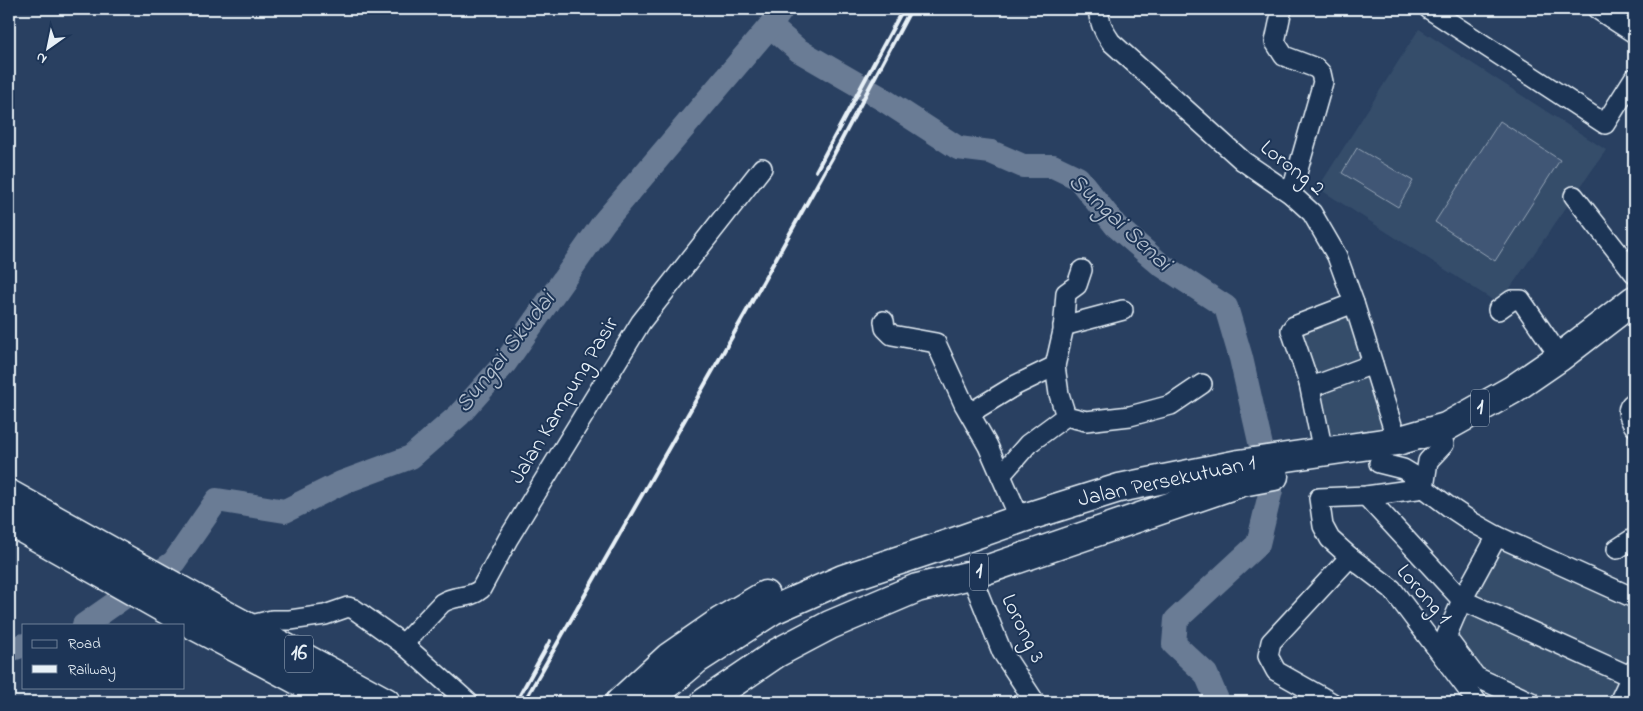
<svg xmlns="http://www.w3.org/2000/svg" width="1643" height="711" font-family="'Indie Flower',sans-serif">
  <rect width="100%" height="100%" fill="#294061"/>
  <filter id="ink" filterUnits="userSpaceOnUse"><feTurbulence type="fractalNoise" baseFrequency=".02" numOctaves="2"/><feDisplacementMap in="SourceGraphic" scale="10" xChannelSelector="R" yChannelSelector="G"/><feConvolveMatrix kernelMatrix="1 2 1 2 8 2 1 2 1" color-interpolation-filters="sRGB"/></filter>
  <g filter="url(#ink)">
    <!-- built -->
    <g fill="#364d6b">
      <polygon points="1419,29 1606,150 1499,304 1318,188"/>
      <polygon points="1350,308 1389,433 1324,442 1296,328"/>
      <polygon points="1499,542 1634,604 1634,702 1542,702 1479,673 1451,636"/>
    </g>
    <!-- pitch -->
    <g fill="#415774" stroke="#94a4b6">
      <polygon points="1500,121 1560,160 1495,261 1435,222"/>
      <polygon points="1357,148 1413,181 1398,207 1342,173"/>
    </g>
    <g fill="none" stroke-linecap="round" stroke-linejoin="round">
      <!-- river -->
      <g stroke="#6b7c95" stroke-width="24">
        <polyline points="770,26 798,50 881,98 958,148 991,152 1023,166 1053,166 1078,178 1116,226 1160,264 1226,307 1241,358 1271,490 1258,544 1176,620 1174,644 1206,674 1218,702"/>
        <polyline points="84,625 174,562 217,500 285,511 341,483 411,457 459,415 505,363 604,222 770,26 782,9"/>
        <polyline points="9,650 24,645"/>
      </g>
      <!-- minor casing -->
      <g stroke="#e8f1f8" stroke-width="22">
        <g id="minor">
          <path d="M1098,9C1099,22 1103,31 1111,42L1243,161L1291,194L1312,213L1337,256L1354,303L1397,441"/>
          <polyline points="1282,9 1275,42 1284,56 1316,68 1321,73 1323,82 1291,194"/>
          <polyline points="1429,9 1605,124 1634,78"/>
          <polyline points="1597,9 1634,33"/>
          <polyline points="1574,196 1634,273"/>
          <polyline points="1498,310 1512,300 1521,300 1560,357"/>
          <polyline points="884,321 885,328 892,335 936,343 964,404 988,446 1020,519"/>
          <polyline points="1063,326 1123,310"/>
          <polyline points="1055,366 1059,394 1066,416 1086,421 1130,416 1171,405 1202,384"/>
          <polyline points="1309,383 1314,386 1373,364"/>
          <path d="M1634,402C1624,409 1629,417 1634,426"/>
          <polyline points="970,413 1016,385 1055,366 1063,331 1066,293 1077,285 1082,270"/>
          <polyline points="1323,452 1309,383 1291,330 1294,326 1354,303"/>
          <polyline points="1379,463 1403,469 1413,475 1424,488 1448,506 1472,522 1497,536 1634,598"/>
          <polyline points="1001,475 1028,444 1066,416"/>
          <polyline points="1424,488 1366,496 1319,498 1323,526 1330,539 1350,557 1392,589 1477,702"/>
          <polyline points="1424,488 1428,461 1444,444"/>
          <polyline points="1366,496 1462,600 1634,678"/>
          <polyline points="1497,536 1462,600 1446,637 1476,677 1531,702"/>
          <polyline points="1617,549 1634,538"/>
          <polyline points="971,575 1002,652 1035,702"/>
          <polyline points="247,626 272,620 290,620 325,615 348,607 354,609 403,644 468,702"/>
          <path d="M403,644L442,603C456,594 468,600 481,589L508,539L641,322L762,168"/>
          <polyline points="1331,702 1276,671 1268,656 1271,642 1350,557"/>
          <polyline points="1619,702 1634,670"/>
        </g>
      </g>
      <!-- highway casing -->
      <g stroke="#e8f1f8" stroke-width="31">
        <g id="highway">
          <polyline points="9,494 211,607 386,702"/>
          <polyline points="9,521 195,626 339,702"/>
          <polyline points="620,702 669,657 721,621 765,595"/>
          <polyline points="647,702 696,660 773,610 843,579 957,541 1020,519 1119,488 1239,464 1397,441 1446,427 1512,390 1560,357 1634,300"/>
          <polyline points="705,702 777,653 830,625 917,588 971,575 1242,482 1274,476"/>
        </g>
      </g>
      <!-- minor -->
      <use href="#minor" stroke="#1d3557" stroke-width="19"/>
      <!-- highway -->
      <use href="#highway" stroke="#1d3557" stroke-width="28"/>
      <!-- rail -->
      <g stroke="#e8f1f8" stroke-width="4">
        <polyline points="816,171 903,9"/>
        <polyline points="516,702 550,641"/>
        <polyline points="524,702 745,314 832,158 911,9"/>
      </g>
    </g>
  </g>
  <g text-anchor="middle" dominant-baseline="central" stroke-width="4" stroke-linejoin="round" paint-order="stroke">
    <!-- shield labels -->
    <g fill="#1d3557" stroke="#abb9c8" stroke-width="1">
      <rect x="1471" y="389.5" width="18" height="37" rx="4"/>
      <rect x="970" y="553.5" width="18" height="37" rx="4"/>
      <rect x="285" y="635.5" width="28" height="37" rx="4"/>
    </g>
    <g font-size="21" font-weight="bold" fill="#e8f1f8">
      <text x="1480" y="408">1</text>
      <text x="979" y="572">1</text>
      <text x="299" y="654">16</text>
    </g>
    <!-- street labels -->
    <g font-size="22" fill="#e8f1f8" stroke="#1d3557">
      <text transform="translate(1292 169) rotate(38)">Lorong 2</text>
      <text transform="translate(565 401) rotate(-59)">Jalan Kampung Pasir</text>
      <text transform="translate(1167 482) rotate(-12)">Jalan Persekutuan 1</text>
      <text transform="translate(1423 595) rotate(49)">Lorong 1</text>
      <text transform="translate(1022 629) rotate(64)">Lorong 3</text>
    </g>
    <!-- water labels -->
    <g font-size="24" font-style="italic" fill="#b6c2d0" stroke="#1d3557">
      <text transform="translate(1119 223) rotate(43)">Sungai Senai</text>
      <text transform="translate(506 353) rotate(-52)">Sungai Skudai</text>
    </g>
  </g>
  <!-- margin -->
  <rect width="1643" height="711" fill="none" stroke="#1d3557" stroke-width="30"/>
  <rect x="15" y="15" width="1613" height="681" fill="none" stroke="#e8f1f8" stroke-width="2" filter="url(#ink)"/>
  <!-- legend -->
  <rect x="22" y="624" width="162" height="65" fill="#1d3557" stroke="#6e8097"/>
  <rect x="32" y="640" width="25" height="8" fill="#1d3557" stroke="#6e8097"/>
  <text x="68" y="648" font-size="15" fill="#e8f1f8">Road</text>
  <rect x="32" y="665" width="25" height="8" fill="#e8f1f8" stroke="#6e8097"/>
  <text x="68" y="674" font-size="15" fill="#e8f1f8">Railway</text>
  <!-- north arrow -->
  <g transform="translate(48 48) rotate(213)" stroke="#1d3557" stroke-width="4" paint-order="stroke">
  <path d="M0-4L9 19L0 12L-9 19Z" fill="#e8f1f8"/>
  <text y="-8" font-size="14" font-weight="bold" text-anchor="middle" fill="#e8f1f8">N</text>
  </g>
</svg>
